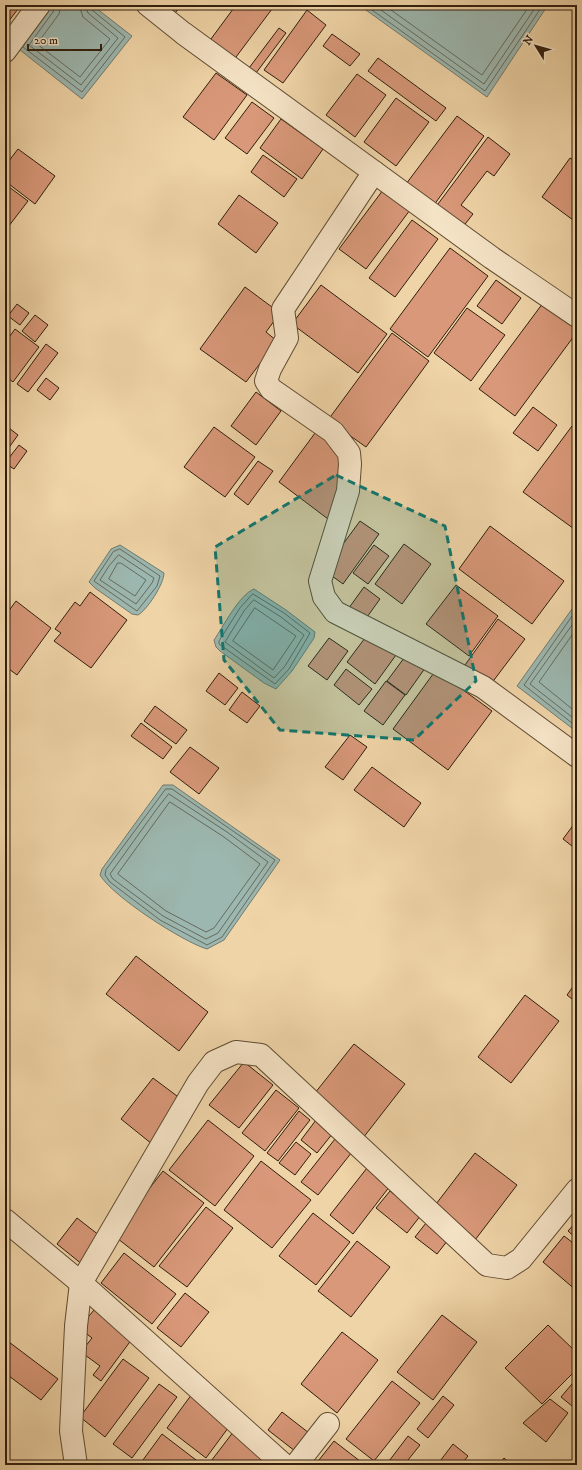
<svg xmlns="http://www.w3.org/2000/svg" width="582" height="1470" font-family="'IM FELL DW Pica',serif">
  <rect width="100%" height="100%" fill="#efd4a7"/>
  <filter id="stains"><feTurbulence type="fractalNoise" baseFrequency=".005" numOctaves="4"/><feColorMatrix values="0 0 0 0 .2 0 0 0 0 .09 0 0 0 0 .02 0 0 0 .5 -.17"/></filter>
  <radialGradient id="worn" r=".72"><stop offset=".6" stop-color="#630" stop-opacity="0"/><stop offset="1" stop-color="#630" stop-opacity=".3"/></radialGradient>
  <!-- water -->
  <g fill="#9cb7af" stroke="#717a6e">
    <polygon points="47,5 92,5 132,36 82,99 15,46"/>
    <polygon points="359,5 548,5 487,97"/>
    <path d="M120,545L164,573C164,584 147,610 138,615L132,614L95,588L89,582L111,549Z"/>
    <path d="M254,589L286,610L315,632L314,638L292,671L276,689L264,683L220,651L216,647L214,640C223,627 239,595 254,589Z"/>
    <polygon points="577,602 577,732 517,686"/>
    <path d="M163,785H173L280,860L224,940L207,949C183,942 112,896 100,875L102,869Z"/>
  </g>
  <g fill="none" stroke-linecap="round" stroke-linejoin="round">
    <!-- shore -->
    <g stroke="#666a5e" stroke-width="1">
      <polyline points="55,5 53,12 29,45 81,85 118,38 88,13 85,5"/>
      <polyline points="61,5 59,14 37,44 80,77 110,39 83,17 79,5"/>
      <polyline points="365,5 485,91 543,5"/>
      <polyline points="374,5 484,84 537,5"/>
      <polyline points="384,5 482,75 530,5"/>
      <polyline points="23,47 82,92 125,37 92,10 90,5"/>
      <polygon points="120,549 160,576 157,586 137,611 94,581 113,552"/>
      <polygon points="119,555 154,578 152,583 136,604 100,580 109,566"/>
      <polygon points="118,563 121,563 146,580 135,596 109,579"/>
      <polygon points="253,594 284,613 310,633 289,669 275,684 219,644 219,641 240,608"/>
      <polygon points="254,600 281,617 304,635 285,666 274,678 225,642 244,611"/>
      <polygon points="255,608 296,636 273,670 233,641"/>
      <polyline points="577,609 524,685 577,727"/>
      <polyline points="577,618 530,684 577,721"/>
      <polyline points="577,628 539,682 577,713"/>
      <polygon points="166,789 172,789 275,860 222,937 207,945 160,920 110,882 105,875 106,870"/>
      <polygon points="169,794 227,832 268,862 218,933 206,939 163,916 113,879 110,874 156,810"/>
      <polygon points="170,802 224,837 260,864 214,928 206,932 166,911 118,874"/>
    </g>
  </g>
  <!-- building -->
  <g fill="#d89879" stroke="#301e0c">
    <polygon points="5,5 21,5 5,26"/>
    <polygon points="158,5 181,5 173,16"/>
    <polygon points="236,5 275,5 233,61 208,43"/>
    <polygon points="307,10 326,25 283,83 264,70"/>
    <polygon points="279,28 286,33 253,77 246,72"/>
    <polygon points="332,34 360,54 350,66 323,46"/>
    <polygon points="378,58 446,108 436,121 368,71"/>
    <polygon points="216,73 247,95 214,140 183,117"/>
    <polygon points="357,74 386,95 355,137 326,115"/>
    <polygon points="396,98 429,122 396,166 364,142"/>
    <polygon points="252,102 274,118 247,154 225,138"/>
    <polygon points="457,116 484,136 434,205 406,184"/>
    <polygon points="281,119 323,149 302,179 260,148"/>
    <polygon points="488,137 510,154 494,176 487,171 461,205 473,214 462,228 435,208"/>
    <polygon points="18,149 55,176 35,204 5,181 5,166"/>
    <polygon points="263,155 297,179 284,197 251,172"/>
    <polygon points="570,158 577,162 577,223 542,197"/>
    <polygon points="5,184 28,201 5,231"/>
    <polygon points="383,190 410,210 366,269 339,249"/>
    <polygon points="239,195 278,223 256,253 218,224"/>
    <polygon points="412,220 438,239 395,297 369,278"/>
    <polygon points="450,248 488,276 428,357 390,329"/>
    <polygon points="496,280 521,298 502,324 477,306"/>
    <polygon points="321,285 387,334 358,373 292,324"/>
    <polygon points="245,287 280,313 266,332 277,341 246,382 200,349"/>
    <polygon points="543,303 577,329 577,332 515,416 479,389"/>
    <polygon points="17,304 29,313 20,325 8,316"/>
    <polygon points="467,308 505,335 471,381 434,353"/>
    <polygon points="35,315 48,325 35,342 22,331"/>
    <polygon points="15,329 39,347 13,382 5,376 5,343"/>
    <polygon points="392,333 429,361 366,447 328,420"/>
    <polygon points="46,344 58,353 28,392 17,384"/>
    <polygon points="46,378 59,388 50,400 37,390"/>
    <polygon points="256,392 281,411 256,445 231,426"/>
    <polygon points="533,407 557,425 538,451 513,433"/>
    <polygon points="5,425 18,435 5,453"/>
    <polygon points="572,426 577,430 577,531 523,492"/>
    <polygon points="214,427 255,457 225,497 184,467"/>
    <polygon points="318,429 349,463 332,522 279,482"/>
    <polygon points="19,445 27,451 14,469 5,463"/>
    <polygon points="258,461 273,471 248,505 234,494"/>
    <polygon points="360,521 379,534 343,584 324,570"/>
    <polygon points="490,526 564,581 532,624 459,569"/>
    <polygon points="404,544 431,564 402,604 375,584"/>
    <polygon points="374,545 389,556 368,584 353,573"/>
    <polygon points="456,585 498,616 469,656 426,624"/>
    <polygon points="364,587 380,599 362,624 346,612"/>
    <polygon points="90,592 127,620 91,668 54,641 61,633 55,629 75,602 80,606"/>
    <polygon points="16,601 51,628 17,675 5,666 5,616"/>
    <polygon points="498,619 525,639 491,684 465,665"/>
    <polygon points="368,634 396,655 375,684 347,662"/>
    <polygon points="329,638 348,651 327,680 308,666"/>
    <polygon points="410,650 428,664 406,695 387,681"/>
    <polygon points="346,669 372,689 359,705 334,685"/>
    <polygon points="436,670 492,711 448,770 393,729"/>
    <polygon points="219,673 238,688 225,705 206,691"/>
    <polygon points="386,681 405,695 383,725 364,711"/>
    <polygon points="242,692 260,706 247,723 229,710"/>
    <polygon points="155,706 187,730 176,744 144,721"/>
    <polygon points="141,723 172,747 163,759 131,736"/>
    <polygon points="350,735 367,747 343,780 325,767"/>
    <polygon points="190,747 219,768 199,794 170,772"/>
    <polygon points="372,767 421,803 404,827 354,790"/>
    <polygon points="577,820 577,850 563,839"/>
    <polygon points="136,956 208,1012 179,1051 106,994"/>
    <polygon points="577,981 577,1003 567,995"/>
    <polygon points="525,995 559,1021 511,1083 478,1057"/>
    <polygon points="354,1044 405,1084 363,1138 311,1098"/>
    <polygon points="244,1062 273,1085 239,1128 209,1105"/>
    <polygon points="153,1078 185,1102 152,1144 121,1119"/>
    <polygon points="276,1090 299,1108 265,1151 242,1133"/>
    <polygon points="299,1111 310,1120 278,1161 267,1153"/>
    <polygon points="208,1120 254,1156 215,1206 169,1170"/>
    <polygon points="316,1120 333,1133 317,1153 301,1140"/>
    <polygon points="335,1139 352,1152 318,1195 301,1182"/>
    <polygon points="296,1142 311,1154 295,1175 279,1163"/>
    <polygon points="475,1153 517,1185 475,1240 433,1208"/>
    <polygon points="261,1161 311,1200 272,1248 224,1210"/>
    <polygon points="367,1168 390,1186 353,1234 330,1215"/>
    <polygon points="163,1171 204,1203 154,1267 113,1235"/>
    <polygon points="390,1191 421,1215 407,1233 376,1208"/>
    <polygon points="206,1207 233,1228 187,1287 159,1266"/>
    <polygon points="313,1213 350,1242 316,1285 279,1256"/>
    <polygon points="77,1218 104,1239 83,1265 57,1244"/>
    <polygon points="577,1221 577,1239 568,1231"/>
    <polygon points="426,1223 448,1240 437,1254 415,1237"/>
    <polygon points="564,1236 577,1246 577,1291 543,1262"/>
    <polygon points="357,1241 390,1267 351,1317 318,1291"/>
    <polygon points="124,1253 176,1294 152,1324 101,1283"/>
    <polygon points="185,1293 209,1312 181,1347 157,1328"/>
    <polygon points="94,1310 132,1339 101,1381 93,1375 100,1366 81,1352 92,1338 79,1328"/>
    <polygon points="442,1315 477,1342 433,1400 397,1372"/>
    <polygon points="548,1325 577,1353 577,1369 542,1404 505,1368"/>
    <polygon points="342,1332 378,1360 337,1413 301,1384"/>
    <polygon points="5,1339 58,1379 41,1400 5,1373"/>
    <polygon points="123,1359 149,1378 105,1437 80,1417"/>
    <polygon points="577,1378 577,1410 561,1397"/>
    <polygon points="392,1381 420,1403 374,1461 346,1439"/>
    <polygon points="159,1384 177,1397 132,1458 113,1444"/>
    <polygon points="192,1394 231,1424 206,1458 167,1428"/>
    <polygon points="443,1396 454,1405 428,1438 417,1429"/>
    <polygon points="550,1399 568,1413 546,1442 523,1423"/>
    <polygon points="282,1412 309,1433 295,1451 268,1430"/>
    <polygon points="234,1431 279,1465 208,1465"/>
    <polygon points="162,1434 200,1463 198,1465 140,1464"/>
    <polygon points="408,1436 420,1445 404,1465 386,1465"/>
    <polygon points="334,1441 365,1465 315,1465"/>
    <polygon points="453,1444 468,1456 461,1465 437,1465"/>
    <polygon points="504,1458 512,1465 499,1465"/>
  </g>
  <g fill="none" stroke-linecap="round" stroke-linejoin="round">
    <!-- minor casing -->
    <g stroke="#604c33" stroke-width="24">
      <g id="minor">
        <polyline points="148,5 183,33 492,258 577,316"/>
        <polyline points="5,51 39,5"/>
        <polyline points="374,172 283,309 287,338 270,369 266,381 271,389 333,432 349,453 350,464 348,491 320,581 324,597 335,612 483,687 577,756"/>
        <polyline points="5,1220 81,1283 284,1465"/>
        <polyline points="76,1465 71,1431 76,1326 81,1283 198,1083 214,1062 236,1052 261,1055 487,1265 507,1268 521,1259 577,1190"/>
        <polyline points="296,1465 328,1424"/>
      </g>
    </g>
    <!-- minor -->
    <use href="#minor" stroke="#f5e3c6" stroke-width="22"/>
  </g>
  <!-- marked area -->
  <path fill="#0f766e" fill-opacity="0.2" stroke="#0f766e" stroke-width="3" stroke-dasharray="8 5" stroke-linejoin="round" d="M336,475L445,526L476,681L414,740L280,730L224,660L215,547Z"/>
  <!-- margin -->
  <rect width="582" height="1470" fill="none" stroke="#efd4a7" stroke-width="20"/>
  <rect x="6" y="6" width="570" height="1458" fill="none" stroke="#301e0c" stroke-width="2"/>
  <rect x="10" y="10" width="562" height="1450" fill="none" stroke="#301e0c"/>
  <!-- north arrow -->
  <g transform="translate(536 46) rotate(307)" stroke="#f5e3c6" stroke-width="3" paint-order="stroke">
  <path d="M0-3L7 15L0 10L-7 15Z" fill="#301e0c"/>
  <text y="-6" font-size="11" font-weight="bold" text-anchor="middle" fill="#301e0c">N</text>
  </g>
  <!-- scale -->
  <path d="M28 44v6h73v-6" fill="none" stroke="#301e0c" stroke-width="2"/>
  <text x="34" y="44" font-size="12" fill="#301e0c" stroke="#f5e3c6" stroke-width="3" paint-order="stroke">20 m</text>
  <rect width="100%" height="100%" filter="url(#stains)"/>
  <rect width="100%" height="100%" fill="url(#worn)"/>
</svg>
